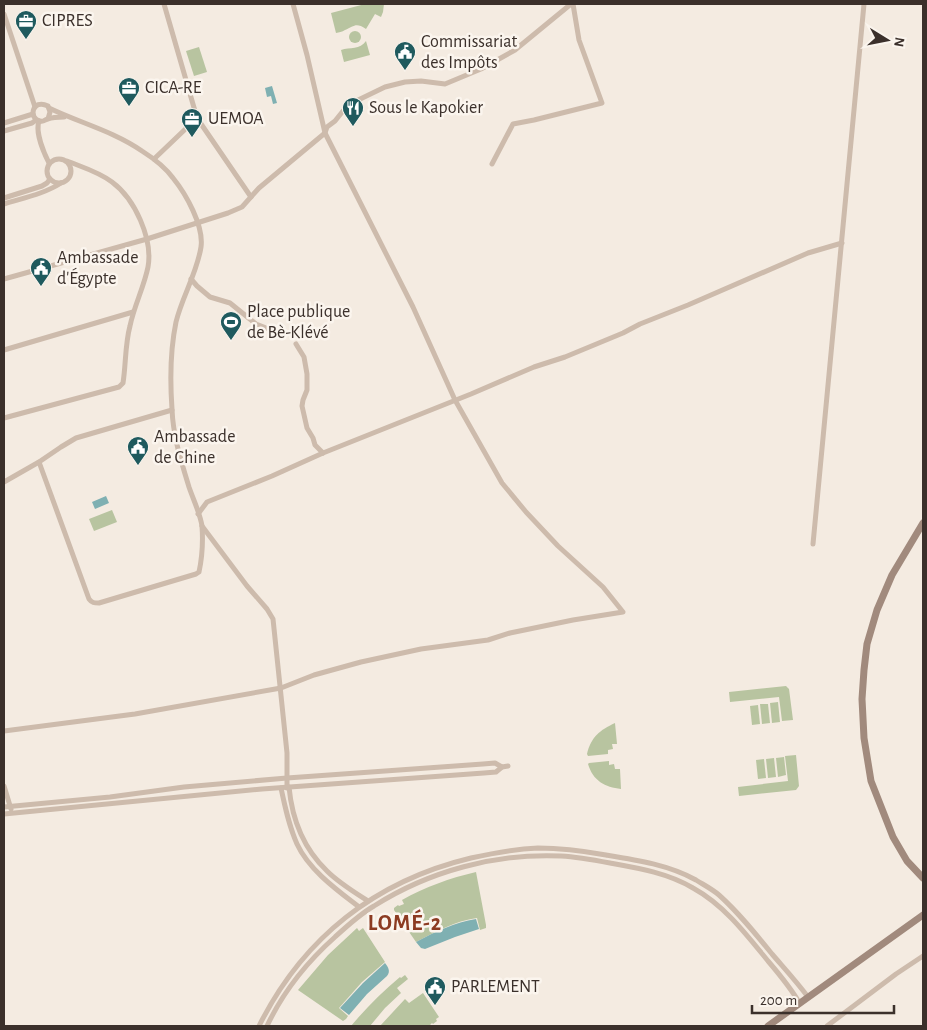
<svg xmlns="http://www.w3.org/2000/svg" width="927" height="1030" font-family="'Alegreya Sans',sans-serif">
  <rect width="100%" height="100%" fill="#f4ebe1"/>
  <!-- green -->
  <g fill="#b8c4a0">
    <path d="M365,4H384L383,12L381,17L375,14L366,29C356,22 354,26 345,30C342,32 339,32 336,33L331,13Z"/>
    <circle cx="355" cy="37" r="6"/>
    <path d="M366,41L370,55L344,62L341,50C350,47 360,50 366,41Z"/>
    <polygon points="199,47 207,72 194,76 186,51"/>
    <polygon points="112,510 117,522 94,531 89,519"/>
    <polygon points="786,686 789,689 793,720 782,721 779,697 730,702 729,692"/>
    <polygon points="778,702 780,722 772,723 770,703"/>
    <polygon points="760,704 768,704 770,723 762,724"/>
    <polygon points="758,705 760,724 752,725 750,706"/>
    <path d="M615,723L617,744H612L613,749L608,750V754L588,756L587,754C591,737 600,730 615,723Z"/>
    <polygon points="796,755 799,786 796,790 739,796 738,787 788,781 785,756"/>
    <polygon points="784,757 786,775 778,777 776,758"/>
    <polygon points="774,758 776,777 768,778 766,759"/>
    <polygon points="764,759 766,778 758,779 756,760"/>
    <path d="M609,761V765L614,764L615,769H620L621,789C605,787 593,781 588,764L589,763Z"/>
    <path d="M476,872L486,925V928L480,930L477,918C455,921 435,932 416,942L394,910V908L398,905L399,906L404,904L402,900C425,887 450,878 476,872Z"/>
    <polygon points="357,928 359,931 363,928 385,962 362,982 339,1008 348,1016 346,1019 343,1021 298,990 328,955"/>
    <path d="M405,975L408,979L397,988L401,993L385,1008L370,1026H351C366,1008 382,992 400,977L401,978Z"/>
    <polygon points="423,993 439,1017 436,1019 437,1021 433,1024 432,1023 429,1026 380,1026 405,999 409,1003"/>
  </g>
  <!-- water -->
  <g fill="#7fb0b2">
    <polygon points="272,86 277,103 273,104 271,96 267,97 265,88"/>
    <polygon points="106,496 109,503 95,509 92,502"/>
    <path d="M476,919L479,929L455,937L425,949L421,948L416,942C435,932 455,922 476,919Z"/>
    <path d="M385,963C388,967 391,971 387,976L367,994L349,1015L340,1008L363,983Z"/>
  </g>
  <g fill="none" stroke-linecap="round" stroke-linejoin="round">
    <!-- street -->
    <g stroke="#cdbbac" stroke-width="5">
      <polyline points="164,4 197,118 251,197"/>
      <polyline points="4,14 35,107"/>
      <path d="M48,119L50,112L48,106C32,98 28,119 40,121C45,122 43,120 48,119C53,117 59,117 64,117"/>
      <path d="M39,121C35,132 44,153 49,163"/>
      <polyline points="4,123 33,114"/>
      <polyline points="4,131 32,123 36,120"/>
      <circle cx="59" cy="171" r="12"/>
      <polyline points="154,159 197,118"/>
      <polyline points="492,164 513,124 534,120 602,103 579,40 573,4"/>
      <polyline points="4,198 42,186 47,183 50,179"/>
      <path d="M4,204C23,198 44,194 61,183"/>
      <polyline points="4,279 147,239 228,213 242,207 259,188 325,133 327,127 335,121 343,111 354,102 385,87 405,82 421,81 445,84 481,69 515,50 571,4"/>
      <polyline points="191,279 197,286 210,297 230,303 256,324 279,333"/>
      <polyline points="296,344 304,357 307,374 307,390 303,400 302,406 307,428 313,438 315,445 323,453"/>
      <polyline points="4,350 133,312"/>
      <path d="M4,418L119,387L123,383C126,364 125,344 130,326C134,306 144,287 148,267C153,239 135,199 112,182C99,172 82,167 67,161"/>
      <path d="M39,462L89,599C92,603 94,603 99,603L196,574L199,572C202,558 203,540 202,526C200,513 193,499 189,487C181,461 173,436 172,409C170,381 170,351 176,322C182,297 197,273 201,247C204,226 186,194 173,178C165,167 153,158 142,151C113,131 80,123 49,108"/>
      <polyline points="4,482 39,462 61,447 76,438 172,410"/>
      <polyline points="198,514 207,502 272,476 323,453 471,394 534,367 565,357 623,333 640,324 688,305 808,253 842,243"/>
      <polyline points="202,526 247,586 267,609 273,619 287,753 287,788"/>
      <polyline points="813,544 864,4"/>
      <polyline points="4,731 135,714 281,688 314,675 361,662 421,649 488,640 510,633 573,620 623,612 603,587 558,546 526,512 502,483 455,400 413,307 325,133 307,55 293,4"/>
      <polyline points="4,786 11,809"/>
      <path d="M289,787C292,819 304,849 327,871C339,883 354,892 368,901"/>
      <path d="M281,788C285,807 289,826 297,844C309,870 337,890 359,907"/>
      <polyline points="4,807 110,797 184,787 287,778 483,764 495,763 502,767"/>
      <polyline points="4,814 262,789 484,773 496,772 502,767 508,766"/>
      <path d="M259,1026C303,938 375,881 471,858C493,853 515,849 538,848C561,848 584,851 606,855C637,860 669,865 696,880C704,885 712,889 719,895C738,912 755,933 772,954C784,968 797,982 808,997"/>
      <path d="M267,1026C283,992 307,962 335,937C347,926 360,914 374,906C429,871 496,853 561,856C577,857 594,860 610,863C638,868 668,873 693,888C724,905 746,934 768,961C780,975 791,988 800,1004"/>
      <polyline points="827,1026 896,974 923,956"/>
    </g>
    <!-- secondary -->
    <g stroke="#a18a7d" stroke-width="7">
      <polyline points="923,523 892,575 877,610 867,644 864,670 862,699 864,738 871,781 893,837 907,861 923,878"/>
      <polyline points="768,1026 923,915"/>
    </g>
  </g>
  <!-- icons -->
  <defs>
    <g id="office-pin" transform="scale(1.125)"><path d="M0 17L-7.5 6A9.5 9.5 0 1 1 7.5 6Z" fill="#1f5a5e" stroke="#fbf5ee"/><path d="M-6-3h4V-5.5h4V-3h4V5H-6ZM-1-4.5V-3h2v-1.5ZM-6 0V1H6V0Z" fill="#fff"/></g>
    <g id="civic-pin" transform="scale(1.125)"><path d="M0 17L-7.5 6A9.5 9.5 0 1 1 7.5 6Z" fill="#1f5a5e" stroke="#fbf5ee"/><path d="M-.6-6.5H3V-4.5H.6V-3L4-1V1h2V6H-6V1h2V-1L-.6-3ZM-1.2 2.5V6h2.4V2.5Z" fill="#fff"/></g>
    <g id="restaurant-pin" transform="scale(1.125)"><path d="M0 17L-7.5 6A9.5 9.5 0 1 1 7.5 6Z" fill="#1f5a5e" stroke="#fbf5ee"/><path d="M-5-6h1v4h1v-4h1v4h1v-4h1v5L-1.5 .5V6h-2V.5L-5-1ZM5-6V6H3V1.5H1.5Q1.5-4 5-6Z" fill="#fff"/></g>
    <g id="stadium-pin" transform="scale(1.125)"><path d="M0 17L-7.5 6A9.5 9.5 0 1 1 7.5 6Z" fill="#1f5a5e" stroke="#fbf5ee"/><path d="M0-5a6.5 5 0 1 0 0 10a6.5 5 0 1 0 0-10ZM-3.5-1.8h7v3.6h-7Z" fill="#fff"/></g>
  </defs>
  <g fill-rule="evenodd">
    <use href="#office-pin" x="26" y="21"/>
    <use href="#civic-pin" x="405" y="52"/>
    <use href="#office-pin" x="129" y="88"/>
    <use href="#restaurant-pin" x="353" y="108"/>
    <use href="#office-pin" x="192" y="119"/>
    <use href="#civic-pin" x="41" y="268"/>
    <use href="#stadium-pin" x="231" y="322"/>
    <use href="#civic-pin" x="138" y="447"/>
    <use href="#civic-pin" x="435" y="987"/>
  </g>
  <g text-anchor="middle" dominant-baseline="central" stroke-width="5" stroke-linejoin="round" paint-order="stroke">
    <!-- poi labels -->
    <g font-size="18" fill="#3b302b" stroke="#fbf5ee" text-anchor="start">
      <text x="42" y="21">CIPRES</text>
      <text x="421" y="42">Commissariat<tspan x="421" dy="21">des Impôts</tspan></text>
      <text x="145" y="88">CICA-RE</text>
      <text x="369" y="108">Sous le Kapokier</text>
      <text x="208" y="119">UEMOA</text>
      <text x="57" y="258">Ambassade<tspan x="57" dy="21">d'Égypte</tspan></text>
      <text x="247" y="312">Place publique<tspan x="247" dy="21">de Bè-Klévé</tspan></text>
      <text x="154" y="437">Ambassade<tspan x="154" dy="21">de Chine</tspan></text>
      <text x="451" y="987">PARLEMENT</text>
    </g>
    <!-- district labels -->
    <g font-size="22" font-weight="bold" letter-spacing="1" fill="#8c3b22" stroke="#fbf5ee">
      <text x="405" y="923">LOMÉ-2</text>
    </g>
  </g>
  <!-- border -->
  <rect width="927" height="1030" fill="none" stroke="#3b302b" stroke-width="10"/>
  <!-- north arrow -->
  <g transform="translate(887 40) rotate(100)" stroke="#fbf5ee" stroke-width="4" paint-order="stroke">
  <path d="M0-4L9 19L0 12L-9 19Z" fill="#3b302b"/>
  <text y="-8" font-size="14" font-weight="bold" text-anchor="middle" fill="#3b302b">N</text>
  </g>
  <!-- scale -->
  <path d="M752 1005v8h142v-8" fill="none" stroke="#3b302b" stroke-width="2.5"/>
  <text x="760" y="1005" font-size="15" fill="#3b302b" stroke="#fbf5ee" stroke-width="4" paint-order="stroke">200 m</text>
</svg>
